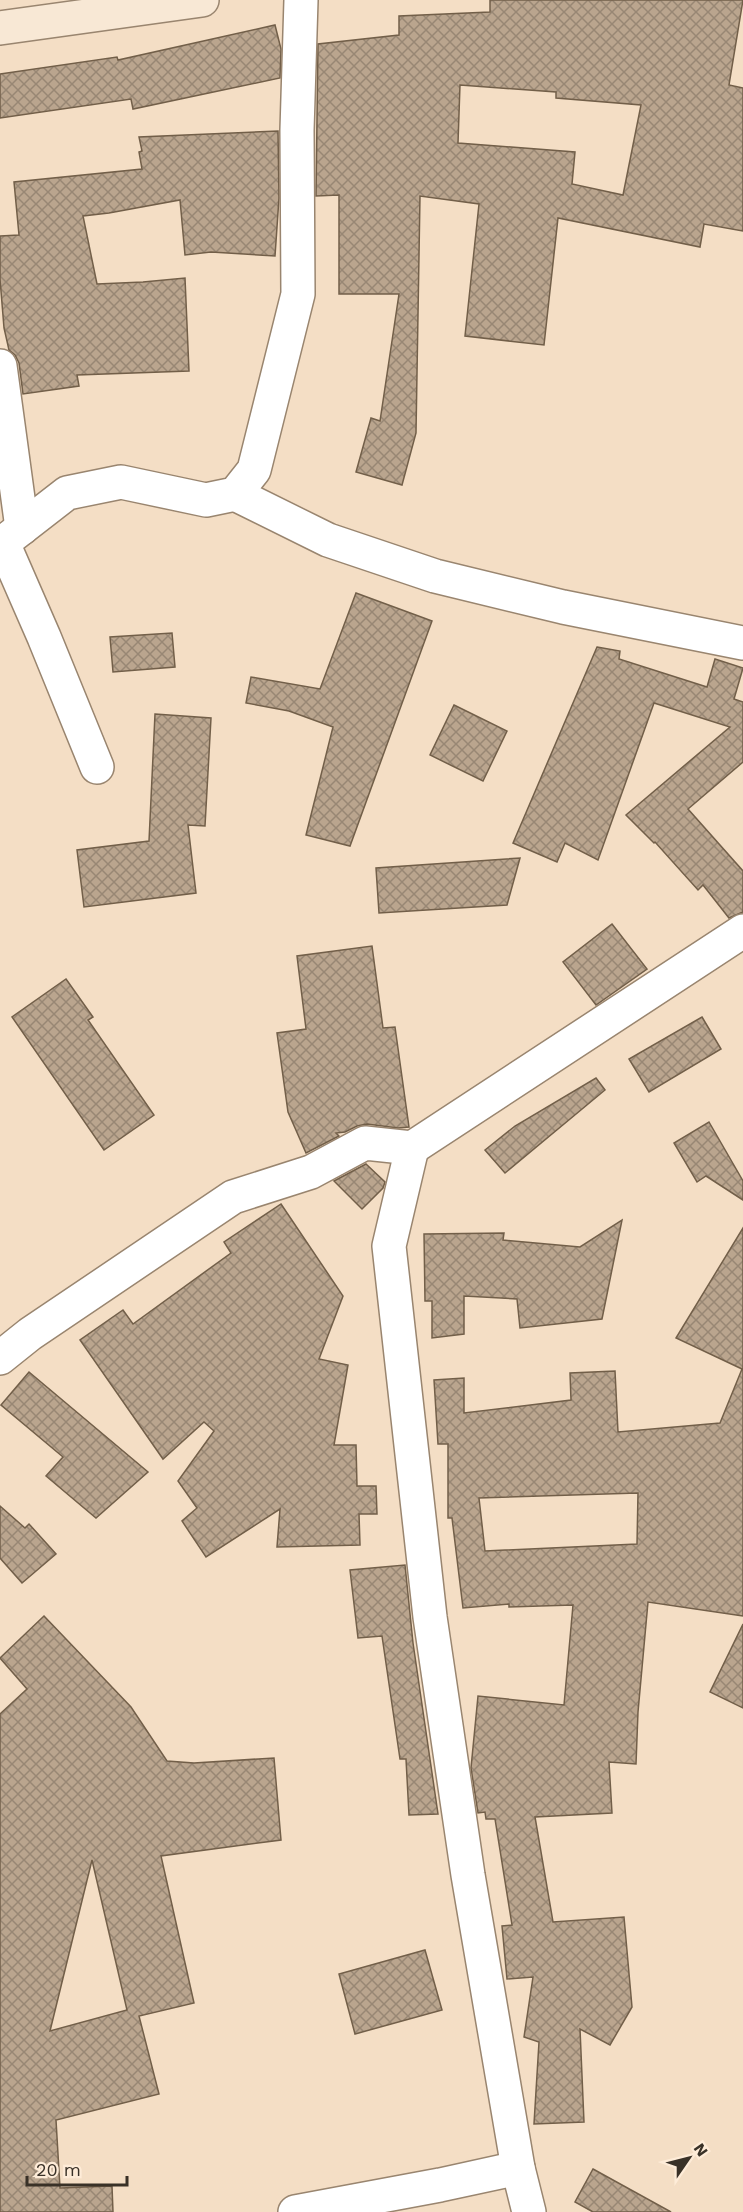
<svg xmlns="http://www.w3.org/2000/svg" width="743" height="2212" font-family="'Work Sans',sans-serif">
  <defs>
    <pattern id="building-cross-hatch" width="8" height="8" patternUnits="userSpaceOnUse" patternTransform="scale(1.5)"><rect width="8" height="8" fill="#baa58e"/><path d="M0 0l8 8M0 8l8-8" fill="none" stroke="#988774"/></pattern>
  </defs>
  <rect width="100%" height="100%" fill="#f4dec5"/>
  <!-- building -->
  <g fill="url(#building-cross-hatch)" stroke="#725f49" stroke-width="1.5" fill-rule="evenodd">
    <path d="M490,0H743L729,85L743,88V231L704,224L700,247L558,218L544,345L465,336L479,204L420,196L416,433L402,485L356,472L371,418L380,421L399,294H339V195L316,196L318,44L399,35V16L490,12ZM460,85L556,92V98L641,105L623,195L572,184L575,152L458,143Z"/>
    <polygon points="275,25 281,49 280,78 133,109 131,99 0,118 0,74 117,57 118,60"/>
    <polygon points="278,131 279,198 275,256 211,252 185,255 180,200 109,213 83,216 97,284 143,282 185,278 189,371 77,375 79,386 23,394 19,363 15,355 9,350 4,328 0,279 0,236 19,235 14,182 142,169 139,152 142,151 139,137"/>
    <polygon points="356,593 432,621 350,846 306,835 333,727 289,711 246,703 251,677 320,689"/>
    <polygon points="172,633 175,667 113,672 110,637"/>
    <polygon points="597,647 620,651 619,659 707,687 715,659 743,668 734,699 743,702 743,762 688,809 743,871 743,912 729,918 703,885 698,890 655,842 654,843 626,815 730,727 654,703 598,860 565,843 557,862 513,843"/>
    <polygon points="454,705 507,731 483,781 430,755"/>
    <polygon points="155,714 211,718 205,826 188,825 196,893 84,907 77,850 149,841"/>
    <polygon points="520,858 507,905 379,913 376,868"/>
    <polygon points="612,924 647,969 596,1005 563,962"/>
    <polygon points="372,946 383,1028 395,1027 409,1127 398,1128 367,1124 357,1126 345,1132 336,1133 339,1136 306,1153 288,1112 277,1033 306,1029 297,956"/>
    <polygon points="66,979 93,1017 88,1020 154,1115 104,1150 12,1017"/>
    <polygon points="702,1017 721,1049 649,1092 629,1059"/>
    <polygon points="596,1078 605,1090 505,1173 485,1150 515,1126"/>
    <polygon points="709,1122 743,1181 743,1200 706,1176 697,1182 674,1143"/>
    <polygon points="366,1164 385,1182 383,1188 362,1209 334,1181"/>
    <polygon points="281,1204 343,1296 319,1359 348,1365 334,1445 356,1445 357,1486 376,1486 377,1514 359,1514 360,1545 277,1547 280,1509 206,1557 182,1521 197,1508 178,1481 214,1431 204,1422 163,1459 80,1340 123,1310 133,1324 231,1253 224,1242"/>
    <polygon points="622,1220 602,1319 520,1328 517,1299 464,1296 464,1334 432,1338 432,1301 425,1301 424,1234 504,1233 503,1240 580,1247"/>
    <path d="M743,1228V1616L648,1602L638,1712L636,1764L609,1762L612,1813L535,1817L553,1922L624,1917L632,2007L610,2045L580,2029L584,2122L534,2124L539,2042L524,2037L533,1977L507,1979L502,1926L512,1925L495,1819H486L485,1812L478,1813L471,1768L478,1696L564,1705L573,1605L509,1607V1604L463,1608L452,1518H448V1444H438L434,1380L464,1378V1413L571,1400L570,1373L615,1371L618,1432L720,1423L742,1369L676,1338ZM638,1493L637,1544L485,1551L479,1498Z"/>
    <polygon points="29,1372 148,1472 96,1518 46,1476 63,1457 1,1405"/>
    <polygon points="0,1506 25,1528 29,1524 56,1554 22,1583 0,1558"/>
    <polygon points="405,1565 413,1643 438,1814 409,1815 406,1759 400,1759 382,1636 358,1638 350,1570"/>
    <path d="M44,1616L131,1707L167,1761L194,1763L274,1758L281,1840L161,1856L194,2003L139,2016L159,2094L56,2120L60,2188L112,2186L113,2212H0V1714L27,1689L0,1658ZM92,1860L127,2010L50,2031Z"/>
    <polygon points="743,1624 743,1708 710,1692"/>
    <polygon points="425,1950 442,2010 355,2034 339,1974"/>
    <polygon points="593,2169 671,2212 593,2212 575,2202"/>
  </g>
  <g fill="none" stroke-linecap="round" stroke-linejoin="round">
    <!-- street casing -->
    <g stroke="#99856f" stroke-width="36">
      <g id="street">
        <polyline points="0,366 22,528"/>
        <polyline points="235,494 328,540 435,576 563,607 743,643"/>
        <polyline points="3,543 44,637 97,767"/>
        <polyline points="0,545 67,493 121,482 206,500 235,494 254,470 298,294 297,130 301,0"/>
        <polyline points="412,1148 389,1246 430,1617 468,1875 518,2168 529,2212"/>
        <polyline points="0,1358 30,1334 233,1197 311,1172 365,1143 412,1148 743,931"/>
        <polyline points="295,2212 440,2185 518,2168"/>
      </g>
    </g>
    <!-- secondary casing -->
    <g stroke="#99856f" stroke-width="36">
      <polyline id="secondary" points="0,28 202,0"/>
    </g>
    <!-- street -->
    <use href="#street" stroke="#fff" stroke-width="33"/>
    <!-- secondary -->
    <use href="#secondary" stroke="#f8e8d5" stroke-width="33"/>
  </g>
  <!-- north arrow -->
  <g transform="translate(689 2158) rotate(55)" stroke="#feecd8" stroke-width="4.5" paint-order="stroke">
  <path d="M0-4.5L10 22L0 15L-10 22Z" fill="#393127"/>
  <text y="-9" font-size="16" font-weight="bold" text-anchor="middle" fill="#393127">N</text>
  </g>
  <!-- scale -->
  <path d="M27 2176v9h100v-9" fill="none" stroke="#393127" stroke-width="3"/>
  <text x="36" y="2176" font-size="18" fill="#393127" stroke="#feecd8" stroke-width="4.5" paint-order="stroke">20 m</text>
</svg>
